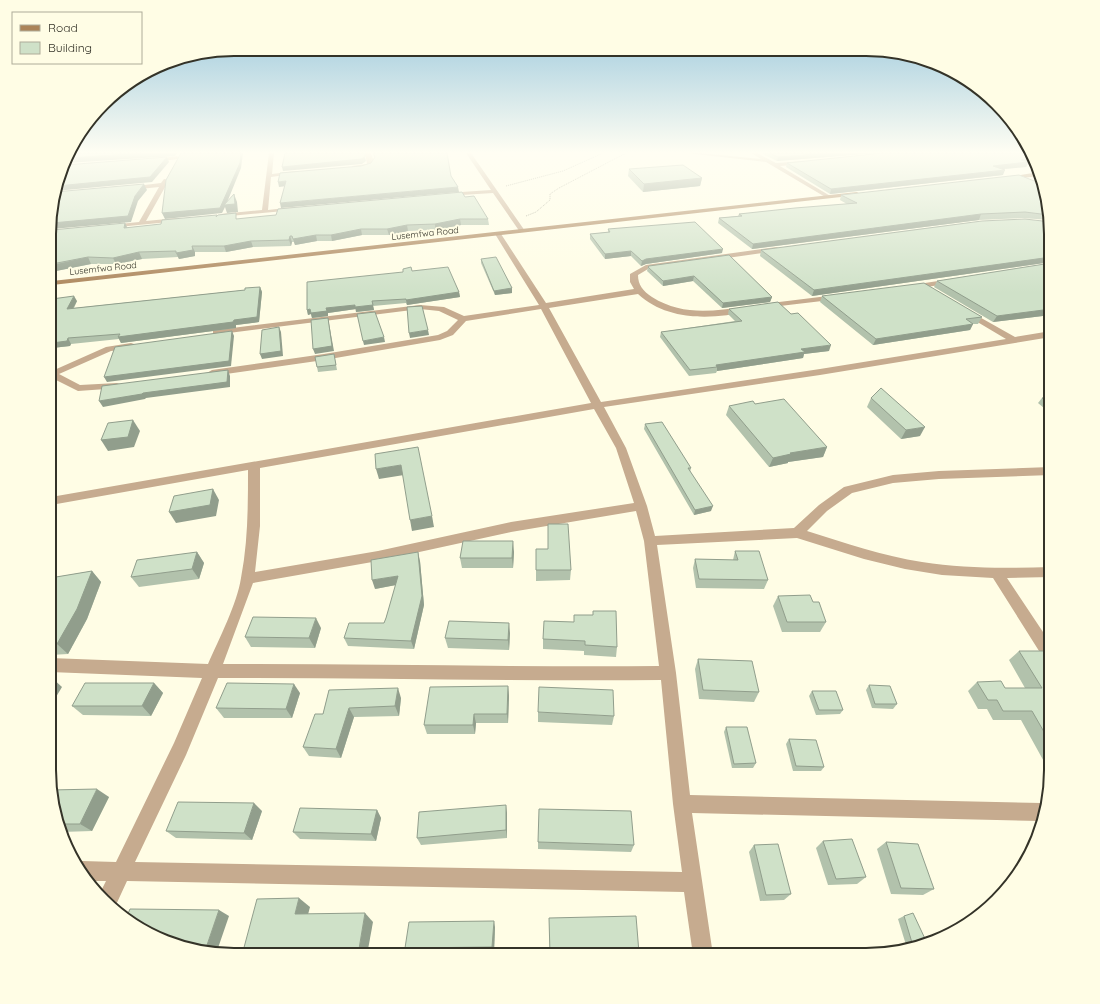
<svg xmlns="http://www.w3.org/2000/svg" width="1100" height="1004" font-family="Quicksand,sans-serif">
  <rect width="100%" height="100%" fill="#fffde5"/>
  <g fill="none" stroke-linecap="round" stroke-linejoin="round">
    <!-- path -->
    <g stroke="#9c9a89" stroke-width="1" stroke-dasharray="1 1" stroke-linecap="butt">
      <polyline points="506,186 563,171 603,153"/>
      <polyline points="526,216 536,212 550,200 550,194 559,188 626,153"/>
    </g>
    <!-- street -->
    <g fill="#c6ab8f" fill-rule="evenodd">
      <polygon points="269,153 274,153 272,174 296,171 299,173 271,177 268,210 293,207 295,208 295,210 219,217 218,216 221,214 262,210"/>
      <polygon points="365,153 371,153 374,162 371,166 352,168 352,166 367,164"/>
      <polygon points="466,153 471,153 525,231 524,232 520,232 493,193 445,196 444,195 447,193 491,190"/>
      <polygon points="686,153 700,153 761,159 751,153 757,153 776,163 805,161 803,164 780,166 832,197 827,198 766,162"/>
      <polygon points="177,156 179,159 151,162 148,160"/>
      <polygon points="164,179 169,180 146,221 177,218 179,219 179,221 108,228 107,227 110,225 139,222 159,187 130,190 127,188 128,187 161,183"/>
      <path d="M498,232L501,234L546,303L634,289L630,282V274L646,265L777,247L781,249L777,251L648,269L638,275C638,285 643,291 652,297C682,316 712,311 745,307H748V311C712,320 667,321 638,294L549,308L601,402L820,369L1006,339L964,314L963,312L967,310L1015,337L1051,331V337L820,375L604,407L626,448L647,506L655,536L794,528L819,505L844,487L893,475L939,471L1051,467V475L939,479L893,483L852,493L827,511L807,531C845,543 883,556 922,562C965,569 1008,568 1051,567V577L1007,578L1051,644V664L1046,662L993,578L942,575L905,569L864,559L797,538L657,545L676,673L690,795L1041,803L1043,804L1039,821L692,813L713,955H693L684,892L127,881L115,907L99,895L106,881H88L77,863L82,861L116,862L174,743L202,678L50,672V658L208,664C219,639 237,604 241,578C248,542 248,506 248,470L51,505V497L591,403L541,309L466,321L453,335L440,340L324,360L212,376L207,373L212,370L324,354L438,335L447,331L458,320L439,311L420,309L213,335V331L216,330L420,305L444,307L464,316L539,305L495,234ZM594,409L616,448L634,503L511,522L378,551L255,572L260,526V468ZM636,511L644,541L659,666C514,667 369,664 223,664L253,583L378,561L511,532ZM218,678C365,678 513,681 661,680L673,804L682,872L135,862L186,755Z"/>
      <polygon points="951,279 955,281 954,283 912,289 908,287 912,285"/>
      <polygon points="836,295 840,297 839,299 763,308 759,306 763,304"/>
      <polygon points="131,343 134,344 134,348 111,351 59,374 80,385 117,383 120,384 122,386 120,388 78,391 52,378 52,371 106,347"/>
    </g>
    <!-- secondary -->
    <g fill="#ab8459" fill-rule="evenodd">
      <polygon points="1039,172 1039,176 1005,180 1002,178"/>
      <polygon points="857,192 860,194 859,195 52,285 52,281"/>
    </g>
  </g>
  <!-- wall -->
  <g fill="#b2c2ac">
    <polygon points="761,153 876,153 777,161"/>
    <polygon points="1030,153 1036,162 1028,163 1026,167 1002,169 1003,175 830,194 786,167 787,163"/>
    <polygon points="629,169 702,178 700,186 643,192 628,176"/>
    <polygon points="1042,184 1050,220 1022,218 979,220 752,249 718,223 719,218 738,216 739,214 847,204 840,200 841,195"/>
    <polygon points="465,197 488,219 489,225 461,225 435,230 408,231 389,235 362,235 332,241 317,241 295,245 294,242 292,242 291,246 253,247 226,252 195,252 195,256 179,259 178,257 142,259 116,264 91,264 56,271 52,271 52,230 127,228 161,224 217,216 238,219"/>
    <polygon points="1051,222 1051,262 812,296 760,256 761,250"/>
    <polygon points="608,229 722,253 646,264 641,266 631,256 605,259 590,239 590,234 608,232"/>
    <polygon points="729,255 772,297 770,302 722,308 693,281 663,286 647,271 648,267"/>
    <polygon points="481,259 512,288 512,293 495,295 481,263"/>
    <polygon points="1051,263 1051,315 993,322 934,287 937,281"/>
    <polygon points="412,271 459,292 460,297 407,305 406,303 373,306 374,310 356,312 356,309 328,313 328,316 312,318 311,314 308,315 307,310"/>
    <polygon points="260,287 262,292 259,322 236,325 236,328 121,343 119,339 71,344 70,346 52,348 52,350 52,299 77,301 74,308 245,290"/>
    <polygon points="822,296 982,317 978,324 973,324 970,330 873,345 820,302"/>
    <polygon points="729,309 829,351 804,354 803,358 717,371 716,373 689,376 660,337 661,332 735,321 728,314"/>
    <polygon points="334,354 337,370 318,372 317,367"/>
    <polygon points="1051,397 1051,414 1038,403 1042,398"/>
    <polygon points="871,398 920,436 901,439 867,407"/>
    <polygon points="755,404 827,447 823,457 788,462 788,463 769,467 726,415 729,406"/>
    <polygon points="645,424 691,468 690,472 711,511 694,515 644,429"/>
    <polygon points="536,549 571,570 570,580 536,581"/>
    <polygon points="735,551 768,580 764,589 696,588 693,568 695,559 733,560"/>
    <polygon points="197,552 204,563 199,579 139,587 131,577"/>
    <polygon points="514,552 513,568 462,568 460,558"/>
    <polygon points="420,561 424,605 414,649 348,646 344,638 384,623 386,618 396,585 375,589"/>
    <polygon points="92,571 101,582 87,619 68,654 50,655 50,578"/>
    <polygon points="778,596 813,602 826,622 820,632 782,632 773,606"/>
    <polygon points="593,611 617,647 616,657 584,655 584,651 543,649 543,639 574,622 574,615 593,615"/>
    <polygon points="321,628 315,648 251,647 245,637"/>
    <polygon points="510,633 509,650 448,648 445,638"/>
    <polygon points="1019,651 1051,651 1051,767 1047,767 1021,720 993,720 987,709 978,709 968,691 977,682 1005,688 1025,688 1009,660"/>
    <polygon points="698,659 759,692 754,702 699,699 695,669"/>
    <polygon points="154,683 163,693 151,716 83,715 72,706"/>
    <polygon points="869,685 897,704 893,709 872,708 866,690"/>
    <polygon points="508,686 509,696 508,723 476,723 475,734 427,734 424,725"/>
    <polygon points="329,690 401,698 399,716 354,717 341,758 309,756 303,747 323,714"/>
    <polygon points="812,691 843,710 840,714 816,715 809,696"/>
    <polygon points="300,693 292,718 224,718 216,708"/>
    <polygon points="538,712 614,716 612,725 538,722"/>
    <polygon points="726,727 756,763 753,768 732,768 724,732"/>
    <polygon points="789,739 824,767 821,771 793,771 786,744"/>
    <polygon points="51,790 109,797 92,831 61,832"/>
    <polygon points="377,810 381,818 376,841 300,839 293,832"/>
    <polygon points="262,811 252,840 176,838 166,831"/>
    <polygon points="507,813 507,838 421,845 417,838"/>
    <polygon points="823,841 866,877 857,884 828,885 816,848"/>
    <polygon points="538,842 634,845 631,852 538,849"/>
    <polygon points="886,842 934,889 923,895 891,894 877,849"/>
    <polygon points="754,845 791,894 784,900 760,901 749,852"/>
    <polygon points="904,916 927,943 907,948 898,919"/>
    <polygon points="549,918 639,953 638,955 550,955"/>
    <polygon points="495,927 494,952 410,953 405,948"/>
  </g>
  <!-- shaded-wall -->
  <g fill="#919e8c">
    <polygon points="144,153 177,153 175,156 66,163 68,158"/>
    <polygon points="241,153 243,153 241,168 226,205 234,194 237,202 238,212 227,213 225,207 222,213 165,219 162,213"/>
    <polygon points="830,153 876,153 777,161 778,157"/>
    <polygon points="167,157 169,162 152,182 55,191 57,186"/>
    <polygon points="365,157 366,161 362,164 283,171 282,167"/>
    <polygon points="1034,159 1036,162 1028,163 1026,167 991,170 993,166 1021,160"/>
    <polygon points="1005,170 1003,175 830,194 831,189"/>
    <polygon points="702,178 700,186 643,192 644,184"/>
    <polygon points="286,181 287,186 279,187 278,182"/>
    <polygon points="144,184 147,190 138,201 131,222 52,229 52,223 135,196"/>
    <polygon points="458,187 459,192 281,208 280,203"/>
    <polygon points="981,214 979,220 752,249 753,244"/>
    <polygon points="460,219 461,225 435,230 435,224"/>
    <polygon points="125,223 128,229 124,228"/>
    <polygon points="407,225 408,231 389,235 387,229"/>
    <polygon points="361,229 362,235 332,241 331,235"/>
    <polygon points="316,235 317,241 295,245 293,239"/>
    <polygon points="290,236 292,242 291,246 289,240"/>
    <polygon points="251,241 253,247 226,252 224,246"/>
    <polygon points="192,246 195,252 195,256 179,259 176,253"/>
    <polygon points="723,249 722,253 646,264 641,266 642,261 646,259"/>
    <polygon points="631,251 631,256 605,259 605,254"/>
    <polygon points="139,252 142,259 116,264 113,258"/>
    <polygon points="88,257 91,264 56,271 52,265"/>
    <polygon points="1051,257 1051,262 812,296 814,290"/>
    <polygon points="694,276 693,281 663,286 663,281"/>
    <polygon points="260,287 262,292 259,322 236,325 236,328 121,343 118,337"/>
    <polygon points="512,288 512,293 495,295 494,291"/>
    <polygon points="459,292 460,297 407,305 406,300"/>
    <polygon points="74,296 77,301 70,314 67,309"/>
    <polygon points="772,297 770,302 722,308 723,303"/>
    <polygon points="355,305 356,309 328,313 328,316 312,318 311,314 308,315 307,310"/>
    <polygon points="373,305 374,310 356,312 355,307"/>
    <polygon points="1051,309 1051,315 993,322 997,316"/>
    <polygon points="328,318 334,351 315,354 313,349"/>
    <polygon points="973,324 970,330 873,345 876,339"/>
    <polygon points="279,327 281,332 283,356 262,359 260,354"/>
    <polygon points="428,330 429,335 410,338 409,333"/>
    <polygon points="232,331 234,336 231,366 107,382 104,377"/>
    <polygon points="384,337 385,342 364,345 363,341"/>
    <polygon points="68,338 71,344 70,346 52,348 52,350 52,343"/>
    <polygon points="831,345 829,351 804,354 803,358 717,371 717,367 716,365 801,349"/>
    <polygon points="228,370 230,376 230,387 146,398 145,399 103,407 99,401 143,393"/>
    <polygon points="133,420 140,431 134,447 108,451 101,440"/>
    <polygon points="925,427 920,436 901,439 906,430"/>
    <polygon points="827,447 823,457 788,462 788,463 769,467 773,458 790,453"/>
    <polygon points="401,465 404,475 379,479 376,469"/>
    <polygon points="213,489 219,500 216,516 176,523 169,512"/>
    <polygon points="713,506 711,511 694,515 695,510"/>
    <polygon points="432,516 434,527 412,531 410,520"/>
    <polygon points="513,541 514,552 513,568 512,558"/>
    <polygon points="197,552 204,563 199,579 192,569"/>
    <polygon points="418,552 420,561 424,605 414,649 411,641"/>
    <polygon points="92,571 101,582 87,619 68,654 57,644"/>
    <polygon points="398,576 401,584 375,589 372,580"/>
    <polygon points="316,618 321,628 315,648 309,638"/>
    <polygon points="509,623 510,633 509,650 508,640"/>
    <polygon points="51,677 62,687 50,707 50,678"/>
    <polygon points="154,683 163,693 151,716 142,706"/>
    <polygon points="294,684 300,693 292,718 286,709"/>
    <polygon points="508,686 509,696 508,723 507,714"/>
    <polygon points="398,688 401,698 399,716 395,706"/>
    <polygon points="349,708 354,717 341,758 336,749"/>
    <polygon points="474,714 476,723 475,734 473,725"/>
    <polygon points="97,789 109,797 92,831 80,824"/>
    <polygon points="254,803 262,811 252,840 244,833"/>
    <polygon points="506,805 507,813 507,838 506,830"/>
    <polygon points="377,810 381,818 376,841 371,834"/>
    <polygon points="299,898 310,907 306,922 295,914"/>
    <polygon points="219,910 229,916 217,951 206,948"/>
    <polygon points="365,913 373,922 367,955 358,955"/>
    <polygon points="494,921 495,927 494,952 492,947"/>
  </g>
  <!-- building -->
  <g fill="#cfe1c8" stroke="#919e8c">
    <polygon points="70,153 144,153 68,158"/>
    <polygon points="181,153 241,153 240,163 220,208 162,213 166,180"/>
    <polygon points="285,153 365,153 365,157 361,159 282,167"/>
    <polygon points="373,153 447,153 451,176 458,187 280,203 286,181 278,182 280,173 361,166 371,163 375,157"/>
    <polygon points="770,153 830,153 778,157"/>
    <polygon points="883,153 1026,153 1031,154 1034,159 1021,160 1028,162 993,166 1005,170 831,189 787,163"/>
    <polygon points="167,157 150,177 57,186 65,165"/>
    <polygon points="683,165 702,178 644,184 629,169"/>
    <polygon points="1019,175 1042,184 1049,215 1025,212 981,214 753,244 719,218 742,216 739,214 795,208 857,203 841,195"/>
    <polygon points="144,184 135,196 128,216 52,223 53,198 55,192"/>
    <polygon points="462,192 465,197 474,196 488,219 460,219 435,224 407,225 387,229 361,229 331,235 316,235 293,239 292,236 290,236 289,240 251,241 224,246 192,246 193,250 176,253 176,251 139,252 113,258 88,257 52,264 52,230 125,223 124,228 161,224 162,220 217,215 216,217 218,215 236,213 236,219 265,216 276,215 278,209"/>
    <polygon points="234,194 235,204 224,205"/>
    <polygon points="1025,219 1051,222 1051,257 814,290 761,250 982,221"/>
    <polygon points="695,222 723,249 646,259 642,261 631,251 605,254 590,234 610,232 608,229"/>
    <polygon points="729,255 772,297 723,303 694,276 663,281 648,267 649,266"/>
    <polygon points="496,257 512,288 494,291 481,259"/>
    <polygon points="1051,263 1051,309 997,316 937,281"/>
    <polygon points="411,267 412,271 448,267 459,292 406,300 406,299 372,301 373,305 355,307 355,305 326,308 327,311 311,313 310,309 307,310 307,282 403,272 403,269"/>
    <polygon points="924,283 982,317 966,319 973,324 876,339 822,296"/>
    <polygon points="260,287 257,317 234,320 233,322 118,337 120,334 68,338 67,341 52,343 52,299 74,296 67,309 245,290 245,288"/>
    <polygon points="778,302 791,314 798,313 831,345 801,349 805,352 716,365 717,367 690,370 661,332 742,321 729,309"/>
    <polygon points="422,306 428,330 409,333 407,307"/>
    <polygon points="375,312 384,337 363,341 357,314"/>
    <polygon points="328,318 332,346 313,349 311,320"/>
    <polygon points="279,327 281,351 260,354 262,330"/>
    <polygon points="232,331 229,361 104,377 115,347"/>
    <polygon points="334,354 336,365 317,367 315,357"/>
    <polygon points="228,370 227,382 143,393 142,394 99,401 102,386"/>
    <polygon points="881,388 925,427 906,430 871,398"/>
    <polygon points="1051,397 1051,405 1042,398"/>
    <polygon points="784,399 827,447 790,453 791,454 773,458 729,406 753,401 755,404"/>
    <polygon points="133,420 128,437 101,440 108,423"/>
    <polygon points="662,422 691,468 688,468 713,506 695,510 645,424"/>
    <polygon points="418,447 432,516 410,520 401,465 376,469 375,454"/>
    <polygon points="213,489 210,505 169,512 174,496"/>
    <polygon points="548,524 568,524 571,570 536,570 536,549 548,549"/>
    <polygon points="463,541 513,541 512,558 460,558"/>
    <polygon points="735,551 759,551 768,580 699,579 695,559 738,560"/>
    <polygon points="197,552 192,569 131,577 137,560"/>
    <polygon points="418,552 422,596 411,641 344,638 349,623 384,623 386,618 398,576 372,580 371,560"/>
    <polygon points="92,571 77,609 57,644 50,645 50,578"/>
    <polygon points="810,595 813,602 819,602 826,622 787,622 778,596"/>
    <polygon points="593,611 616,611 617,647 585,645 585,641 543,639 544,621 574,622 574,615 593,615"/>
    <polygon points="253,617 316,618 309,638 245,637"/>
    <polygon points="449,621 509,623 508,640 445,638"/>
    <polygon points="1019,651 1051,651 1051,744 1032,711 1003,711 997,700 988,700 977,682 1001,681 1005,688 1042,688"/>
    <polygon points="698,659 752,661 759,692 703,690"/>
    <polygon points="85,683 154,683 142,706 72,706"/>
    <polygon points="227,683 294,684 286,709 216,708"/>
    <polygon points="869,685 890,686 897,704 875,704"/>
    <polygon points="508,686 507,714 474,714 473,725 424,725 430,687"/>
    <polygon points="539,687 613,690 614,716 538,712"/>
    <polygon points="398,688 395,706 349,708 336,749 303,747 315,714 323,714 329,690"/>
    <polygon points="812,691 836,691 843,710 819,710"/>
    <polygon points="726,727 747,727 756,763 734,764"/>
    <polygon points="789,739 816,740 824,767 796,766"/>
    <polygon points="97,789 80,824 59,824 51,790"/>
    <polygon points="178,802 254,803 244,833 166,831"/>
    <polygon points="506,805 506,830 417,838 419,812"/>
    <polygon points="300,808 377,810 371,834 293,832"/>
    <polygon points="539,809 631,811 634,845 538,842"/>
    <polygon points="852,839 866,877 836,879 823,841"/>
    <polygon points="886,842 918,844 934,889 901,888"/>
    <polygon points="778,844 791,894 766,895 754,845"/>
    <polygon points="299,898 295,914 365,913 358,955 242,955 257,899"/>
    <polygon points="130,909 219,910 206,948 153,936 127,916"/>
    <polygon points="913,913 927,943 913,946 904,916"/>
    <polygon points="636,916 639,953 550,954 549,918"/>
    <polygon points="494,921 492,947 405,948 409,922"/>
  </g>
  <!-- sky -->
  <linearGradient id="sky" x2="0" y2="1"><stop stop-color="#8fc2da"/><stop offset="0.52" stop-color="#fffef3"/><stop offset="1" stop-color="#fffef3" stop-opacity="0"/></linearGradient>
  <rect width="1100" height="293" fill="url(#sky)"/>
  <g text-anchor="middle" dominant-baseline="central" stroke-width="4" stroke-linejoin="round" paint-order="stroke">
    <!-- far-street labels -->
    <g font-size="9" fill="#343328" stroke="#fffde5">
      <text transform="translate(425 233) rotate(-6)">Lusemfwa Road</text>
      <text transform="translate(103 268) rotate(-6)">Lusemfwa Road</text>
    </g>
  </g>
  <!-- crop -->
  <path d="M0 0H1100V1004H0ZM234 56H866A178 178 0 0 1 1044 234V770A178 178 0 0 1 866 948H234A178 178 0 0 1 56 770V234A178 178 0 0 1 234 56Z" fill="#fffde5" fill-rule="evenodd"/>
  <path fill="none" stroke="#343328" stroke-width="2" d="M234 56H866A178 178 0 0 1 1044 234V770A178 178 0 0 1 866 948H234A178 178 0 0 1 56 770V234A178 178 0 0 1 234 56Z"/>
  <!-- legend -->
  <rect x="12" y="12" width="130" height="52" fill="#fffde5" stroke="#aeac99"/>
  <rect x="20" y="25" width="20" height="6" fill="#ab8459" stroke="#aeac99"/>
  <text x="48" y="32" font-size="12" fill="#343328">Road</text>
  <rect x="20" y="42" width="20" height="12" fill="#cfe1c8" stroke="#aeac99"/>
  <text x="48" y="52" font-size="12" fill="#343328">Building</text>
</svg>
